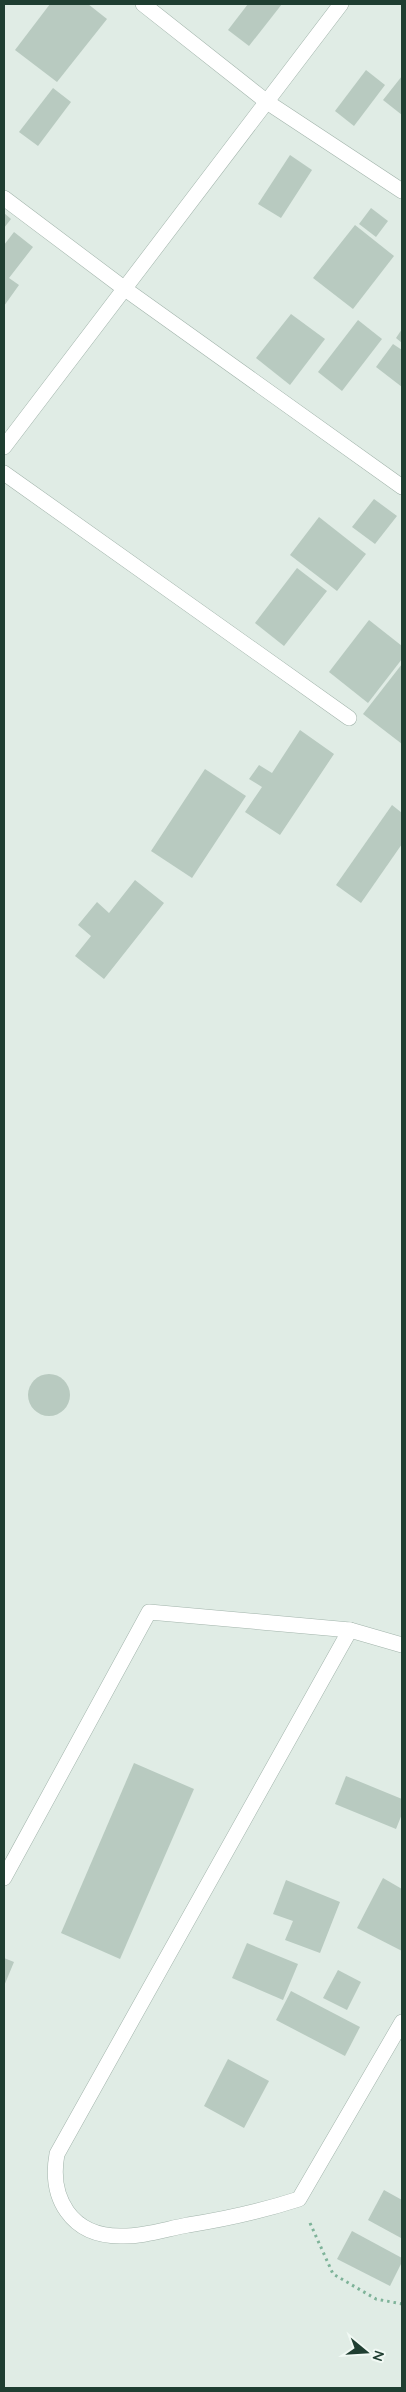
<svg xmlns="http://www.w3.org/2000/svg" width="406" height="2392" font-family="Quicksand,sans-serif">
  <rect width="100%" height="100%" fill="#e0ece5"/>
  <!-- building -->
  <g fill="#b8cac0">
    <polygon points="50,4 88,4 107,19 57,82 15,50"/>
    <polygon points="248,4 282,4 249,46 228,30"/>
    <polygon points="366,70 385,85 354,126 335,111"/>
    <polygon points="402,76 402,115 383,100"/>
    <polygon points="53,88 71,102 38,146 19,132"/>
    <polygon points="290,155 312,170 281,218 258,204"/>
    <polygon points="371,208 388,221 376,237 359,224"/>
    <polygon points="4,213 11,219 4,228"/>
    <polygon points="355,225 394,256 353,309 313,278"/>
    <polygon points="14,232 33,247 9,278 19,285 4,306 4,245"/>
    <polygon points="291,314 325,339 290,385 256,358"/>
    <polygon points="358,320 382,339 342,391 318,372"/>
    <polygon points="402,329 402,343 396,338"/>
    <polygon points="393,344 402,350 402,387 376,367"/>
    <polygon points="374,499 397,516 375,544 352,527"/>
    <polygon points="319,517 366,554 337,591 290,555"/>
    <polygon points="297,568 327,591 284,646 255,623"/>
    <polygon points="369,620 402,646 402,659 368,703 329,672"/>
    <polygon points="402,664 402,744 363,714"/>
    <polygon points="300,730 334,754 280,835 245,812 262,787 249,779 259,765 272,773"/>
    <polygon points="205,769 246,796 192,878 151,851"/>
    <polygon points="392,805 402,813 402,844 361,903 336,885"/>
    <polygon points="135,880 164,903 104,979 75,956 91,936 78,925 97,902 109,913"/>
    <circle cx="49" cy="1395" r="21"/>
    <polygon points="134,1763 194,1789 120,1959 61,1933"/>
    <polygon points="346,1776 402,1799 402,1814 396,1829 335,1804"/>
    <polygon points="383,1878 402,1889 402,1951 357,1928"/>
    <polygon points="286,1880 340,1902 320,1953 285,1940 293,1921 273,1914"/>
    <polygon points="247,1943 298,1964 283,2000 232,1978"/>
    <polygon points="4,1958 14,1962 4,1986"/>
    <polygon points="338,1970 361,1982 347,2010 323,1998"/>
    <polygon points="291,1991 360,2027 345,2056 276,2020"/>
    <polygon points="228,2059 269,2081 244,2128 204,2106"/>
    <polygon points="384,2190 402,2200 401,2238 368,2220"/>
    <polygon points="352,2231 402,2258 402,2262 390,2286 337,2259"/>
  </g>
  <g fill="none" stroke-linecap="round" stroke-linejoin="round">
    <!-- street casing -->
    <g stroke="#a2b4ab" stroke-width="16">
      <g id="street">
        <polyline points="143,4 267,102 402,191"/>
        <polyline points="4,198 125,289 402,487"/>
        <polyline points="4,447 341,4"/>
        <polyline points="4,473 349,718"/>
        <path d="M350,1630L57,2154C49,2198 71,2236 120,2236C142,2237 166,2229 188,2225C226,2219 262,2211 299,2199L402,2022"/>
        <polyline points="4,1878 149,1612 350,1630 402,1645"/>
      </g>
    </g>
    <!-- path -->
    <polyline stroke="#7eb399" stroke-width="3" stroke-dasharray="2.5 4" stroke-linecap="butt" points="310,2223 333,2274 376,2299 402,2304"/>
    <!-- street -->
    <use href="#street" stroke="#fff" stroke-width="15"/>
  </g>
  <!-- border -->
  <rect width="406" height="2392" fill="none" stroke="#1f3e31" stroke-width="10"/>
  <!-- north arrow -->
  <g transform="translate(366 2352) rotate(108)" stroke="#f1f9f4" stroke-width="4" paint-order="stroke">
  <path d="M0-4L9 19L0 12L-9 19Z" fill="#1f3e31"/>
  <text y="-8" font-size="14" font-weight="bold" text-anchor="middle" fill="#1f3e31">N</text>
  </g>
</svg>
